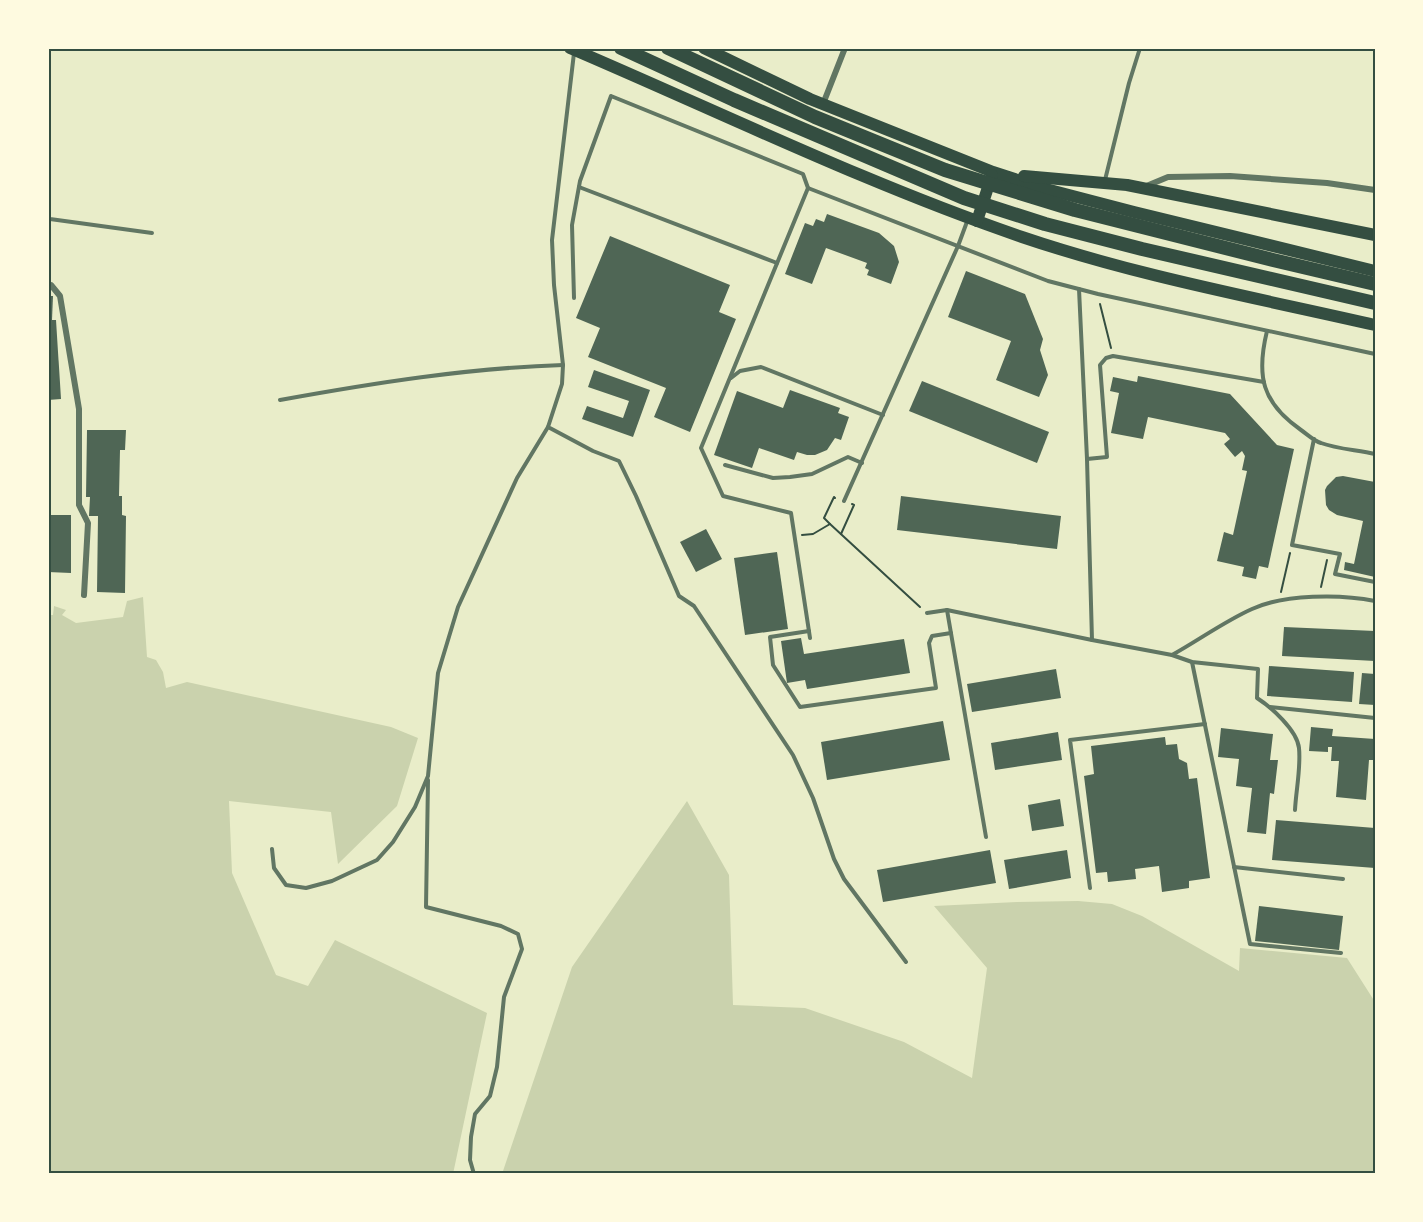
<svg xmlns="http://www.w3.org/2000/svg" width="1423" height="1222" font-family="'Playfair Display',serif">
  <rect width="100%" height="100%" fill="#e9edc9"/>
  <!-- green -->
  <g fill="#cad2ad">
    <polygon points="143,597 147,657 156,660 163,672 166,688 187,682 391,727 418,738 397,806 338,864 331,812 229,801 232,873 276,975 308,986 335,940 487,1013 453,1174 48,1174 48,615 53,615 54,606 66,610 62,615 76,623 123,617 127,601"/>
    <polygon points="687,801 729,875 733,1005 805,1008 904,1042 972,1078 987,968 934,906 1017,902 1078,901 1112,904 1142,916 1239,971 1240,948 1347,958 1375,1002 1375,1174 502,1174 572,967"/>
  </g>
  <!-- building -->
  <g fill="#4f6655">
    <polygon points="827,214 879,233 894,246 899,262 891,284 867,275 869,270 865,268 867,263 826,248 812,284 785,274 805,223 813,226 816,219 824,222"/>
    <polygon points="610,236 730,285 719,312 736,319 690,432 654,417 666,388 588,357 600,328 576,318"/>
    <polygon points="966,271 1025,294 1043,339 1040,350 1048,375 1039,397 996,380 1011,341 948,317"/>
    <polygon points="48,296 53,296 52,320 48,320"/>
    <polygon points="48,320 56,320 61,399 48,400"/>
    <polygon points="594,370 650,390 633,437 582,419 587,406 623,418 629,401 588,387"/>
    <polygon points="1138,376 1230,394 1277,445 1294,449 1268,568 1259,566 1256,579 1242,576 1244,567 1217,561 1224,532 1233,535 1247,471 1242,470 1245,456 1242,451 1235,457 1224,444 1230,439 1225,433 1148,417 1143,439 1111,433 1119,393 1110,391 1113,377 1137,382"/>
    <polygon points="922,381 1049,432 1037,463 909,411"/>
    <polygon points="790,390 840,408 838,413 849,417 841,440 835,438 827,450 815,455 807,455 797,452 794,460 759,448 752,468 714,455 737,391 783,408"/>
    <polygon points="87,430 126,430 125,450 120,450 119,496 122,496 122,515 126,516 125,593 97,592 98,516 89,516 90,497 86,497"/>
    <polygon points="1343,476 1375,482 1375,577 1344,570 1345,562 1354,564 1363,521 1337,515 1329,510 1326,505 1325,490 1327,486 1336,477"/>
    <polygon points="901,496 1061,516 1057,549 897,530"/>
    <polygon points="48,515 71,515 71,573 48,572"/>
    <polygon points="706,529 722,559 696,572 680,542"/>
    <polygon points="777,552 788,629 745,635 734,558"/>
    <polygon points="1284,627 1375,631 1375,661 1282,656"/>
    <polygon points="801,638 804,654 904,639 910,673 807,689 805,680 787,683 781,641"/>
    <polygon points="1269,666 1354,672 1352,702 1267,696"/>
    <polygon points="1056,669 1061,698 972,712 967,684"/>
    <polygon points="1362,673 1375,674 1375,705 1359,704"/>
    <polygon points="943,721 950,760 827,780 821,742"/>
    <polygon points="1311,727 1333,729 1332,736 1375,739 1375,760 1369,760 1366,800 1336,797 1339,761 1331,761 1332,747 1328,747 1328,752 1309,751"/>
    <polygon points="1221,728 1273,734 1270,760 1278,760 1274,794 1270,793 1266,834 1247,832 1252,788 1236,786 1239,759 1218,757"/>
    <polygon points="1058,732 1062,760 995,770 991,743"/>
    <polygon points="1165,737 1166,745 1177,744 1179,759 1187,763 1189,779 1197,778 1210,878 1189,881 1189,888 1162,892 1159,866 1135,869 1136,879 1108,882 1107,872 1096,873 1084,776 1094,774 1091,746"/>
    <polygon points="1060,799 1064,826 1032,831 1028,805"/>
    <polygon points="1276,820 1375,828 1375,868 1272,860"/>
    <polygon points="990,850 996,883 883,902 877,870"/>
    <polygon points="1067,850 1071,878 1009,889 1004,860"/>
    <polygon points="1259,906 1343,916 1339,950 1255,941"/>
  </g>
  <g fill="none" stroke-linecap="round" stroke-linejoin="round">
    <!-- path -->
    <g stroke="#344e41" stroke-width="2">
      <polyline points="1100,304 1111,348"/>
      <polyline points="830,524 824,518 834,497 835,498"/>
      <polyline points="841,534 854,505 852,504"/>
      <polyline points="802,535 813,534 830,524 920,607"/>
      <polyline points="1321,587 1327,560"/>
      <polyline points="1281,592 1290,553"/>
    </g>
    <!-- service -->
    <g stroke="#617663" stroke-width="4">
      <polyline points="574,53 552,240 554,285 563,365 562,384 548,427 593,451 619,461 636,496 679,596 694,606 793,755 813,798 834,859 844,879 906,962"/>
      <polyline points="1105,180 1129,83 1140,48"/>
      <polyline points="579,187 777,263"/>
      <polyline points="808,188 1048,281 1098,294 1375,354"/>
      <polyline points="48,216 50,219 152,233"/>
      <polyline points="1079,289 1087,459 1092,640"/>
      <polyline points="574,298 572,225 580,181 611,96 803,174 808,188 701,448 723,496 791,513 810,638"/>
      <path d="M1267,331C1256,376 1262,403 1301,430C1307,434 1314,441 1321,443C1337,449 1358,450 1375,454"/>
      <polyline points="731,378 740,371 761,367 883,415"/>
      <path d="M280,400C374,383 468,368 563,365"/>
      <polyline points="1314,439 1292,545 1340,554 1335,574 1375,582"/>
      <polyline points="1087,459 1107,457 1100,365 1106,358 1113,356 1264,382"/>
      <polyline points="725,465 773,478 790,477 812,474 848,457 862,463"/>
      <polyline points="844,501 958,246 968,219"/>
      <polyline points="947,610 986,837"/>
      <path d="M927,613L947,610L1092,640L1172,655L1192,662L1258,669L1257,698C1271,707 1297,730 1299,748C1301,768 1296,790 1295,810"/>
      <polyline points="809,631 770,637 773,665 800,707 936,688 929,643 932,636 951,633"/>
      <path d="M1172,655C1199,640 1225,621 1252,609C1284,594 1341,594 1375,601"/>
      <polyline points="1192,662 1250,944 1341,953"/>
      <polyline points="1270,707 1375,718"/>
      <polyline points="428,780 426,907 501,926 518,934 522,949 504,997 497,1067 490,1096 475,1114 471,1137 470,1160 474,1174"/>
      <polyline points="272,849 274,868 286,885 306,888 332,881 377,860 393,842 415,807 428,776 438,673 458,607 517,478 548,427"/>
      <polyline points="1234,867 1343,879"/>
      <polyline points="1090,888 1070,740 1205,724"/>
    </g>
    <!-- minor -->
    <g stroke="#617663" stroke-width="6">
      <polyline points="823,104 845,48"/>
      <polyline points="1144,187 1168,177 1230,176 1327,183 1375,190"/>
      <polyline points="48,285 51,285 60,296 79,409 79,505 88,523 84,595"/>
    </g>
    <!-- primary -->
    <g stroke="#344e41" stroke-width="12">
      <path d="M570,48C720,112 867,184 1022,237C1137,276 1257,298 1375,325"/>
      <polyline points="704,48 810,99 993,172 1042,188 1134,212 1375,271"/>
      <polyline points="1024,176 1127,185 1375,235"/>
      <polyline points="977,221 992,175"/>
    </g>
    <!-- trunk -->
    <g stroke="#344e41" stroke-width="14">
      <polyline points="621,48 734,100 964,198 1045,224 1142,249 1375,303"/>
      <polyline points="668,48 815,117 945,170 1075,210 1273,260 1375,284"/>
    </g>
  </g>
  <!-- border -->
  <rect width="1423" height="1222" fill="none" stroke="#fefae0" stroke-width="99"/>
  <rect x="50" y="50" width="1324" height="1122" fill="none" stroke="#344e41" stroke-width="2"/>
</svg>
